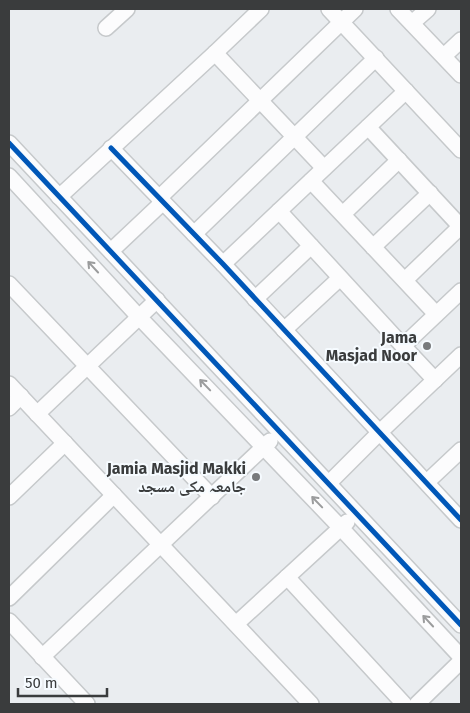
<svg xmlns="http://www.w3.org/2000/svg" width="470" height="713" font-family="'Fira Sans','Noto Naskh Arabic',sans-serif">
  <rect width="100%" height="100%" fill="#eaedf0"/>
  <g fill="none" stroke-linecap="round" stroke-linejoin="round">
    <!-- minor casing -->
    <g stroke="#c6c9cb" stroke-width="18">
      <g id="minor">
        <polyline points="329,9 461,150"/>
        <polyline points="398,9 461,75"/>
        <polyline points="412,23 428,9"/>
        <polyline points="106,28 127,9"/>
        <polyline points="215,53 324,168"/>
        <polyline points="444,56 461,40"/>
        <polyline points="368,127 461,227"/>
        <polyline points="9,143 461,625"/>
        <polyline points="111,148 223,264 461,520"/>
        <polyline points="9,176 139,317 341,528 461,657"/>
        <polyline points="311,181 436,314"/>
        <polyline points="59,197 215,53 261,9"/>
        <polyline points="159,198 355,9"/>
        <polyline points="279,211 403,346 461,291"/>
        <polyline points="343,214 399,160"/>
        <polyline points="194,234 376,58"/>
        <polyline points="373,247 430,193"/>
        <polyline points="111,251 163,202"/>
        <polyline points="223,264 406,91"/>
        <polyline points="405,280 461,226"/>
        <polyline points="9,284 212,497"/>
        <polyline points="255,299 311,246"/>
        <polyline points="284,330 340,278"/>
        <polyline points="403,346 435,380"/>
        <polyline points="9,384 311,704"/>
        <polyline points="9,408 21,396"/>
        <polyline points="37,414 157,300"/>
        <polyline points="427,482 461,450"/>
        <polyline points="329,483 380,432 461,355"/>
        <polyline points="9,497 65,443"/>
        <polyline points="287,577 404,704"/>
        <polyline points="9,598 114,495"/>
        <polyline points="9,621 87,704"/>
        <polyline points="236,624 347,522"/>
        <polyline points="42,657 270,441"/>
        <polyline points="417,704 461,661"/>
      </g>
    </g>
    <!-- minor -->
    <use href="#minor" stroke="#fcfcfd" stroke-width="15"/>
    <!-- cycleway casing -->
    <g stroke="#f6fbff" stroke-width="8">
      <g id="cycleway">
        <polyline points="9,143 461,625"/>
        <polyline points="111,148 223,264 461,520"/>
      </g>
    </g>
    <!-- cycleway -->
    <use href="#cycleway" stroke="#0057b8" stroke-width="5"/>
  </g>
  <!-- one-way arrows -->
  <defs><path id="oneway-shaft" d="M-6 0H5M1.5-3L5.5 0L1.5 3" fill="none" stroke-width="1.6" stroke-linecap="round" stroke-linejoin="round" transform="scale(1.25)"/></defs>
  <g stroke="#9b9c9d">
    <use href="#oneway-shaft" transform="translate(93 267) rotate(-133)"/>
    <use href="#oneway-shaft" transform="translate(205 385) rotate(-134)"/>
    <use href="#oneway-shaft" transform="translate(317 502) rotate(-134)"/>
    <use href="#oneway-shaft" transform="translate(428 621) rotate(-133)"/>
  </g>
  <!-- markers -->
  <g fill="#787a7c" stroke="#f6fbff" stroke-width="2">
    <circle cx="427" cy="346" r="5"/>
    <circle cx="256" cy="477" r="5"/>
  </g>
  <g text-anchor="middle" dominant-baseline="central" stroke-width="4" stroke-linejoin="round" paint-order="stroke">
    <!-- poi labels -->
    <g font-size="16" font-weight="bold" fill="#3a3c3d" stroke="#f6fbff" text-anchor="end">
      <text x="417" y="337">Jama<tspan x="417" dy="18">Masjad Noor</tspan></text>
      <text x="246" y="468">Jamia Masjid Makki<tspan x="246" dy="18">جامعہ مکی مسجد</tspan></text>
    </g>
  </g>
  <!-- border -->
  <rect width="470" height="713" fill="none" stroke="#3a3c3d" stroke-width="20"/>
  <!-- scale -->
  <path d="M18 688v8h89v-8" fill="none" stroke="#3a3c3d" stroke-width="2.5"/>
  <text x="25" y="688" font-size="15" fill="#3a3c3d" stroke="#f6fbff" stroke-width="4" paint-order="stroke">50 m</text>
</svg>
